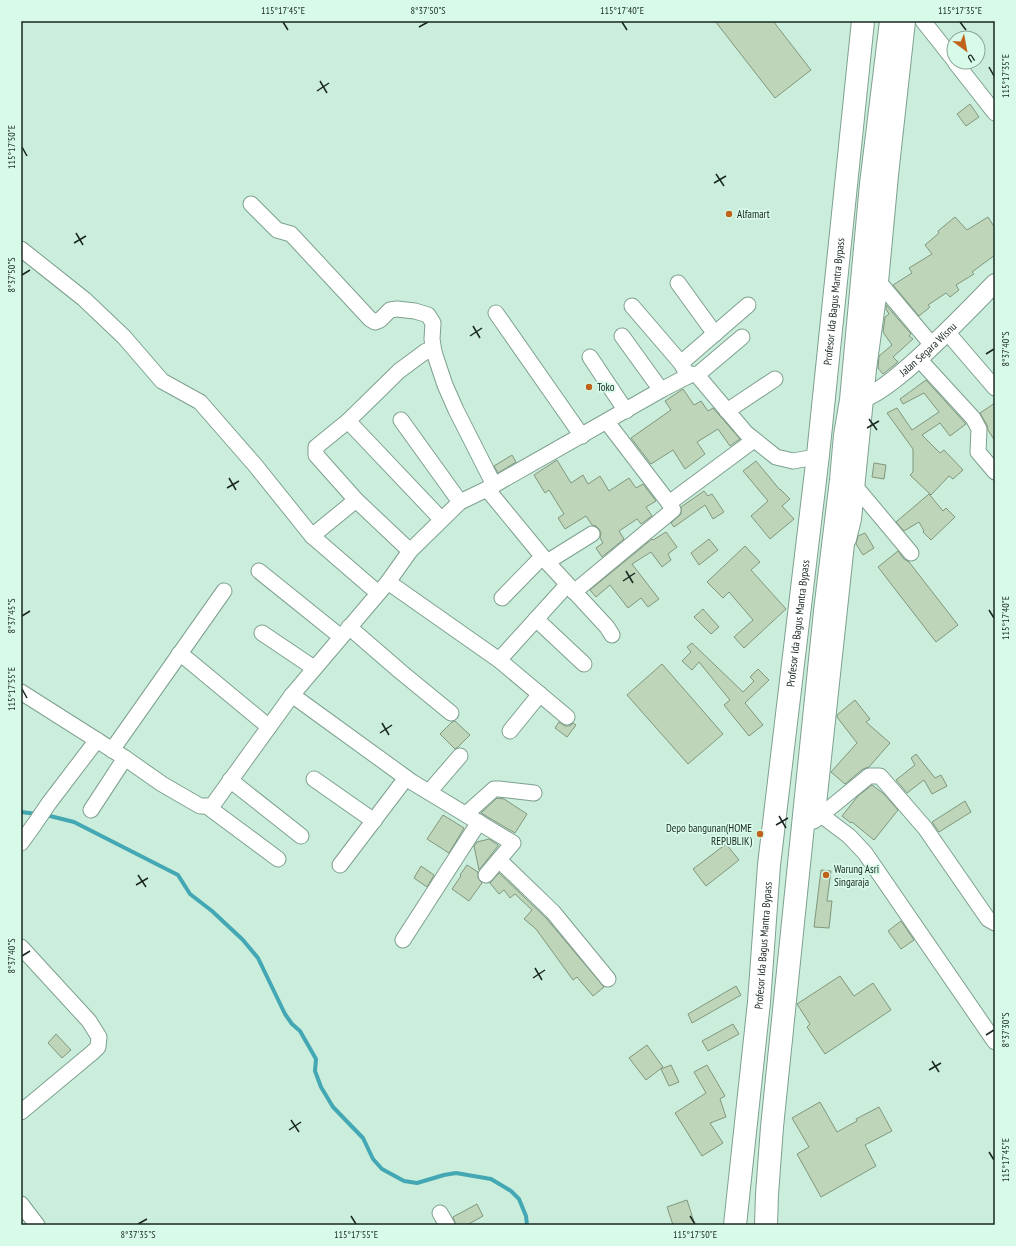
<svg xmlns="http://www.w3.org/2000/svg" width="1016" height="1246" font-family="'PT Sans Narrow',sans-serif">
  <rect width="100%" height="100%" fill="#caeedb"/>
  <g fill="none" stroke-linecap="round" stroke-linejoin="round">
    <!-- stream -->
    <g stroke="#44a7b4" stroke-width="4">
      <polyline points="21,812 37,814"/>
      <polyline points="46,815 74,822 178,875 190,894 212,911 243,940 258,958 285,1014 292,1024 300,1031 316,1059 315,1071 321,1087 333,1107 363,1138 373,1159 382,1169 404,1181 417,1183 444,1175 456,1173 491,1179 511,1191 519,1199 526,1216 527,1225"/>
    </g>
  </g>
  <!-- building -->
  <g fill="#bed5ba" stroke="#81977d">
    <polygon points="715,21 773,21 811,70 775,98"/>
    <polygon points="970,104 979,117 966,126 957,114"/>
    <polygon points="955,217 967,230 988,217 995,228 995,255 972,272 974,274 956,285 959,290 950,297 946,293 928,305 930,307 919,316 893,285 912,273 909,268 932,254 925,245 939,233 938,231"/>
    <polygon points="886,305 911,334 909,336 913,339 893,357 898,362 883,374 878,368 879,356 892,345 883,332 885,317 889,314 886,309"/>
    <polygon points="926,380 966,424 950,436 940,423 922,435 940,453 944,450 963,470 953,479 949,476 931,495 910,475 913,472 913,449 887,413 897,408 912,430 939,412 924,393 903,404 900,399"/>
    <polygon points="683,389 694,405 701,401 708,411 713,408 740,439 730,446 718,429 697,442 705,454 685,469 673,450 651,464 631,438 671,410 665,401"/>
    <polygon points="995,403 995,441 988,430 987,425 980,413"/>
    <polygon points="512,455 516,462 498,473 494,466"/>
    <polygon points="557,460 571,483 583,475 588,484 600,476 609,491 629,478 636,488 643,484 656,501 646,507 652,516 641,524 637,519 619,531 624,539 602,557 596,548 603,543 600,538 601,533 599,529 596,526 592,525 586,516 565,529 558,518 564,514 549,490 545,493 534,475"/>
    <polygon points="756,461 780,490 780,489 790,499 782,506 794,519 770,539 751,516 768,501 743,471"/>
    <polygon points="874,463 886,465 884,479 872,477"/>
    <polygon points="704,491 708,496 712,494 724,512 713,519 705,505 674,527 671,523 681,514 681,507"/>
    <polygon points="929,494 943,511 946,508 955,517 931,540 923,532 924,531 919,522 904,531 896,522"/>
    <polygon points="666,532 677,547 668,554 671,560 662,567 651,552 632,564 659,599 648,607 641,598 628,608 610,585 596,597 590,590 652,539 653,540"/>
    <polygon points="865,533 874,548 863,555 856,544 858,536"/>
    <polygon points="709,539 718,550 699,565 691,553"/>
    <polygon points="745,546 760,562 751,570 786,609 744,648 734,637 753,620 729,592 723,598 707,582"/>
    <polygon points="898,551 904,559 909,562 958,625 936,642 878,567"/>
    <polygon points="703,609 719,627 711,634 694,617"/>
    <polygon points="692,643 743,692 754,681 750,677 758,669 769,680 745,703 763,725 749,736 724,705 730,700 699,662 692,670 682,661 691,652 687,647"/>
    <polygon points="662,664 723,734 688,764 627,695"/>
    <polygon points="855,700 870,719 866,722 890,743 869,767 863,769 845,784 831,772 857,743 837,717 837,715"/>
    <polygon points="455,721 470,735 458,747 455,749 440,734 452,722"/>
    <polygon points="559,722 565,726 570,726 573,723 576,725 567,737 555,728"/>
    <polygon points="916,754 935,778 941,775 947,786 932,794 924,780 907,793 896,780 915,765 911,758"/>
    <polygon points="872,785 884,794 898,810 874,840 852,822 851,823 842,816 858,796"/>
    <polygon points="497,798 504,799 527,814 515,833 481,813"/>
    <polygon points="965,801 971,812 939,832 932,822"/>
    <polygon points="443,815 464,828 449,853 427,839"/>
    <polygon points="489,839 498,845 498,846 479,870 474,846 477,842"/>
    <polygon points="726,844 739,860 706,886 693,869"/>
    <polygon points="467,865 478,872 478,878 482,883 469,901 452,889 461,876 460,875"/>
    <polygon points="421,866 434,875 427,887 414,878"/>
    <polygon points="821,870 831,871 827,901 832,901 829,928 814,927"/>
    <polygon points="499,873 546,918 604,987 593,996 577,977 573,980 536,929 524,919 532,910 515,894 510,898 504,890 499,894 490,883"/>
    <polygon points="901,921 914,940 901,949 888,931"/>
    <polygon points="840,976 854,996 873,983 891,1010 825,1054 807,1027 810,1024 797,1004"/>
    <polygon points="736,986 741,995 692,1023 688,1014"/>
    <polygon points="733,1024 739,1034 708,1051 702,1041"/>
    <polygon points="56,1034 71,1050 62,1058 48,1043"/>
    <polygon points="647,1045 663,1067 646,1080 629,1058"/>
    <polygon points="671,1065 679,1082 669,1086 661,1069"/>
    <polygon points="707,1065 725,1096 720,1099 726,1117 710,1123 723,1143 702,1156 675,1113 706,1093 694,1072"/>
    <polygon points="820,1102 837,1132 857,1121 856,1119 879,1107 892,1131 865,1145 876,1166 821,1197 797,1154 809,1147 792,1118"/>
    <polygon points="687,1200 695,1225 673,1225 667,1207"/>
    <polygon points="477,1204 483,1216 467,1225 456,1225 453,1217"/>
  </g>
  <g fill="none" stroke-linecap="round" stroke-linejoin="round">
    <!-- minor casing -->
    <g stroke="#7ea08f" stroke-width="17">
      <g id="minor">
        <polyline points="923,21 954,60"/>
        <polyline points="955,62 995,113"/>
        <polyline points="251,204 277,230 291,234 370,319 375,322 380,320 390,310 397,309 415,311 428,315 433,323 432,339 434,352 445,385 456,410 494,485"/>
        <polyline points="21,249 84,299 124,337 162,381 200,402 255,465 312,536 378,593"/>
        <polyline points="879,282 932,345"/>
        <polyline points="678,283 715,334"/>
        <polyline points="632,306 681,363"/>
        <polyline points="496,313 582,436"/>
        <polyline points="947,332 995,388"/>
        <polyline points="622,336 661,390"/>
        <polyline points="590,357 626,411"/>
        <polyline points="918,358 973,418 979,429 978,452 995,472"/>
        <polyline points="697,375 742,337"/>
        <polyline points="688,376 681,363 748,305"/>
        <polyline points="727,411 775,379"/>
        <polyline points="401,420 460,502"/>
        <polyline points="348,421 441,519"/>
        <polyline points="855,486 911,553"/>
        <polyline points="487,489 547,562 607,627 612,635"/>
        <polyline points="669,503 754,440"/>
        <polyline points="312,536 356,500"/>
        <polyline points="410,551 356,500 316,455 316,447 348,421 399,371 426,351 434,352"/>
        <polyline points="547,562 592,534"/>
        <polyline points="259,571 341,637"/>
        <polyline points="388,582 499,660 567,717"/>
        <polyline points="574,592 673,510 669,503 607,422"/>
        <polyline points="502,598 542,557"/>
        <polyline points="536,619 584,664"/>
        <polyline points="349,627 401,672 451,713"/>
        <polyline points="262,633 314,668"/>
        <polyline points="179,654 187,659 269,727"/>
        <polyline points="499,660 567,585"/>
        <polyline points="21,692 125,758 162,784 200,806 212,806 292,695 388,582 410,551 460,502 487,489 661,390 692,374 697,375 746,433 776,457 793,461 810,458 818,455"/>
        <polyline points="292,695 412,782 513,843 486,875"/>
        <polyline points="510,731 540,694"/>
        <polyline points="112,750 224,591"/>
        <polyline points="314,779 374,821"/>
        <polyline points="230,780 301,836"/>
        <polyline points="429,792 460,756"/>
        <polyline points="208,807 278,859"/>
        <polyline points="91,810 125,758"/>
        <polyline points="466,814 494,789 499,789 534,793"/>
        <polyline points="821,815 849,836 865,853 995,1042"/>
        <polyline points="817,818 847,539"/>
        <polyline points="814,821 869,776 880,776 925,828 988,919 995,923"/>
        <polyline points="21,843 34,825 49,803 97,740"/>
        <polyline points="499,860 553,912 608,979"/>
        <polyline points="340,865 406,778"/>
        <polyline points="403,940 479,822"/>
        <polyline points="21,947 89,1021 99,1037 98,1047 93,1052 21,1112"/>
        <polyline points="21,1204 37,1225"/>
        <polyline points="440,1213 447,1225"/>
      </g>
    </g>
    <!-- tertiary casing -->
    <g stroke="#7ea08f" stroke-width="20">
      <g id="tertiary">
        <path id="s1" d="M855,400C884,401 972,306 995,283"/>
        <polyline points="831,563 847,539 852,519 867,369 879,282 889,175 906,21"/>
      </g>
    </g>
    <!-- trunk casing -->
    <g stroke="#7ea08f" stroke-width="24">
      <g id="trunk">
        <path id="s2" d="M735,1225L759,1002L769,865L818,455L863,21"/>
        <polyline points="766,1225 767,1194 772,1127 825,611 841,480 845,435 851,400 871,184 891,21"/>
      </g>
    </g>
    <!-- minor -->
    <use href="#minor" stroke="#fff" stroke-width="15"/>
    <!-- tertiary -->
    <use href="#tertiary" stroke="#fff" stroke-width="18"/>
    <!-- trunk -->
    <use href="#trunk" stroke="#fff" stroke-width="22"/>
  </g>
  <!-- ticks -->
  <path fill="none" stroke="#1a2720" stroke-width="1.5" d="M283,22L288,30M622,22L627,30M960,22L966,30M419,27L428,22M989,67L994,76M320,81L327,93M317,91L329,83M22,147L27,156M716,174L724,186M714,183L726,176M76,233L83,245M74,243L86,236M22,275L30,270M473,326L480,338M470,336L482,328M986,354L994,349M869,419L877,430M867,428L879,421M229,478L236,490M227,488L239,481M626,571L633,583M623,581L635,573M989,610L994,618M22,616L30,611M22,689L27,698M382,723L389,735M380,733L392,725M779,816L786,828M776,825L788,818M138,875L146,887M136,885L148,878M22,956L30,951M535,968L542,980M533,978L545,970M986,1035L994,1030M932,1061L939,1072M929,1070L941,1063M291,1120L299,1132M289,1130L301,1122M989,1152L994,1160M351,1216L356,1224M690,1216L695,1224M138,1224L147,1219"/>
  <!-- markers -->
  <g fill="#c1621a" stroke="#d7fbe8" stroke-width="1.5">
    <circle cx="729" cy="214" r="4"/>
    <circle cx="589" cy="387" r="4"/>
    <circle cx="760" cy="834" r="4"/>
    <circle cx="826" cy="875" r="4"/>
  </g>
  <g text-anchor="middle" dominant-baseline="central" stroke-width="3.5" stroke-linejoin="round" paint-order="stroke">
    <!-- poi labels -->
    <g font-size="11" fill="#1a2720" stroke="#d7fbe8" text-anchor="start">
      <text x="737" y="214">Alfamart</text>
      <text x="597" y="387">Toko</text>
      <text x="752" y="828" text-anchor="end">Depo bangunan(HOME<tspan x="752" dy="13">REPUBLIK)</tspan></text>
      <text x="834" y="869">Warung Asri<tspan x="834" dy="13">Singaraja</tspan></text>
    </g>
    <!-- street labels -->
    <g font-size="11" fill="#1a2720" stroke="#d7fbe8">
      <text stroke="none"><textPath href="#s2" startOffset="929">Profesor Ida Bagus Mantra Bypass</textPath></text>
      <text stroke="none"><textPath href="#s1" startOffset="90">Jalan Segara Wisnu</textPath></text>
      <text stroke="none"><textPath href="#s2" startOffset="605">Profesor Ida Bagus Mantra Bypass</textPath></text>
      <text stroke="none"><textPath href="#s2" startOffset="281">Profesor Ida Bagus Mantra Bypass</textPath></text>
    </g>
  </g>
  <!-- border -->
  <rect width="1016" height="1246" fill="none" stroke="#d7fbe8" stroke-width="44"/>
  <!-- north arrow -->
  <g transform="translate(966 50) rotate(148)"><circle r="19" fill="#d7fbe8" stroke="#8ba698"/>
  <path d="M0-3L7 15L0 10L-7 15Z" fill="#c1621a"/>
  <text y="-6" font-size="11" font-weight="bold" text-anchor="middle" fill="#1a2720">U</text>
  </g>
  <rect x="22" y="22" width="972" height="1202" fill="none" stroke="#1a2720" stroke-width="1.5"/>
  <g font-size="10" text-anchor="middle" fill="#1a2720">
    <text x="283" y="14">115°17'45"E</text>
    <text x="428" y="14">8°37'50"S</text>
    <text x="622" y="14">115°17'40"E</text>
    <text x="960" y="14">115°17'35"E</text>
    <text transform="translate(1005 76) rotate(-90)" y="4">115°17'35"E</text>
    <text transform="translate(11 147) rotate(-90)" y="4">115°17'50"E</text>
    <text transform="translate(11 275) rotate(-90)" y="4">8°37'50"S</text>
    <text transform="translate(1005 349) rotate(-90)" y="4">8°37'40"S</text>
    <text transform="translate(11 616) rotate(-90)" y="4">8°37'45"S</text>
    <text transform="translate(1005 618) rotate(-90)" y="4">115°17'40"E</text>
    <text transform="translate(11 689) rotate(-90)" y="4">115°17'55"E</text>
    <text transform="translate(11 956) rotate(-90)" y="4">8°37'40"S</text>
    <text transform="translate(1005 1030) rotate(-90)" y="4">8°37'30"S</text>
    <text transform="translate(1005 1160) rotate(-90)" y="4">115°17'45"E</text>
    <text x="138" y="1238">8°37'35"S</text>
    <text x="356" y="1238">115°17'55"E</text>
    <text x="695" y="1238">115°17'50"E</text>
  </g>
</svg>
